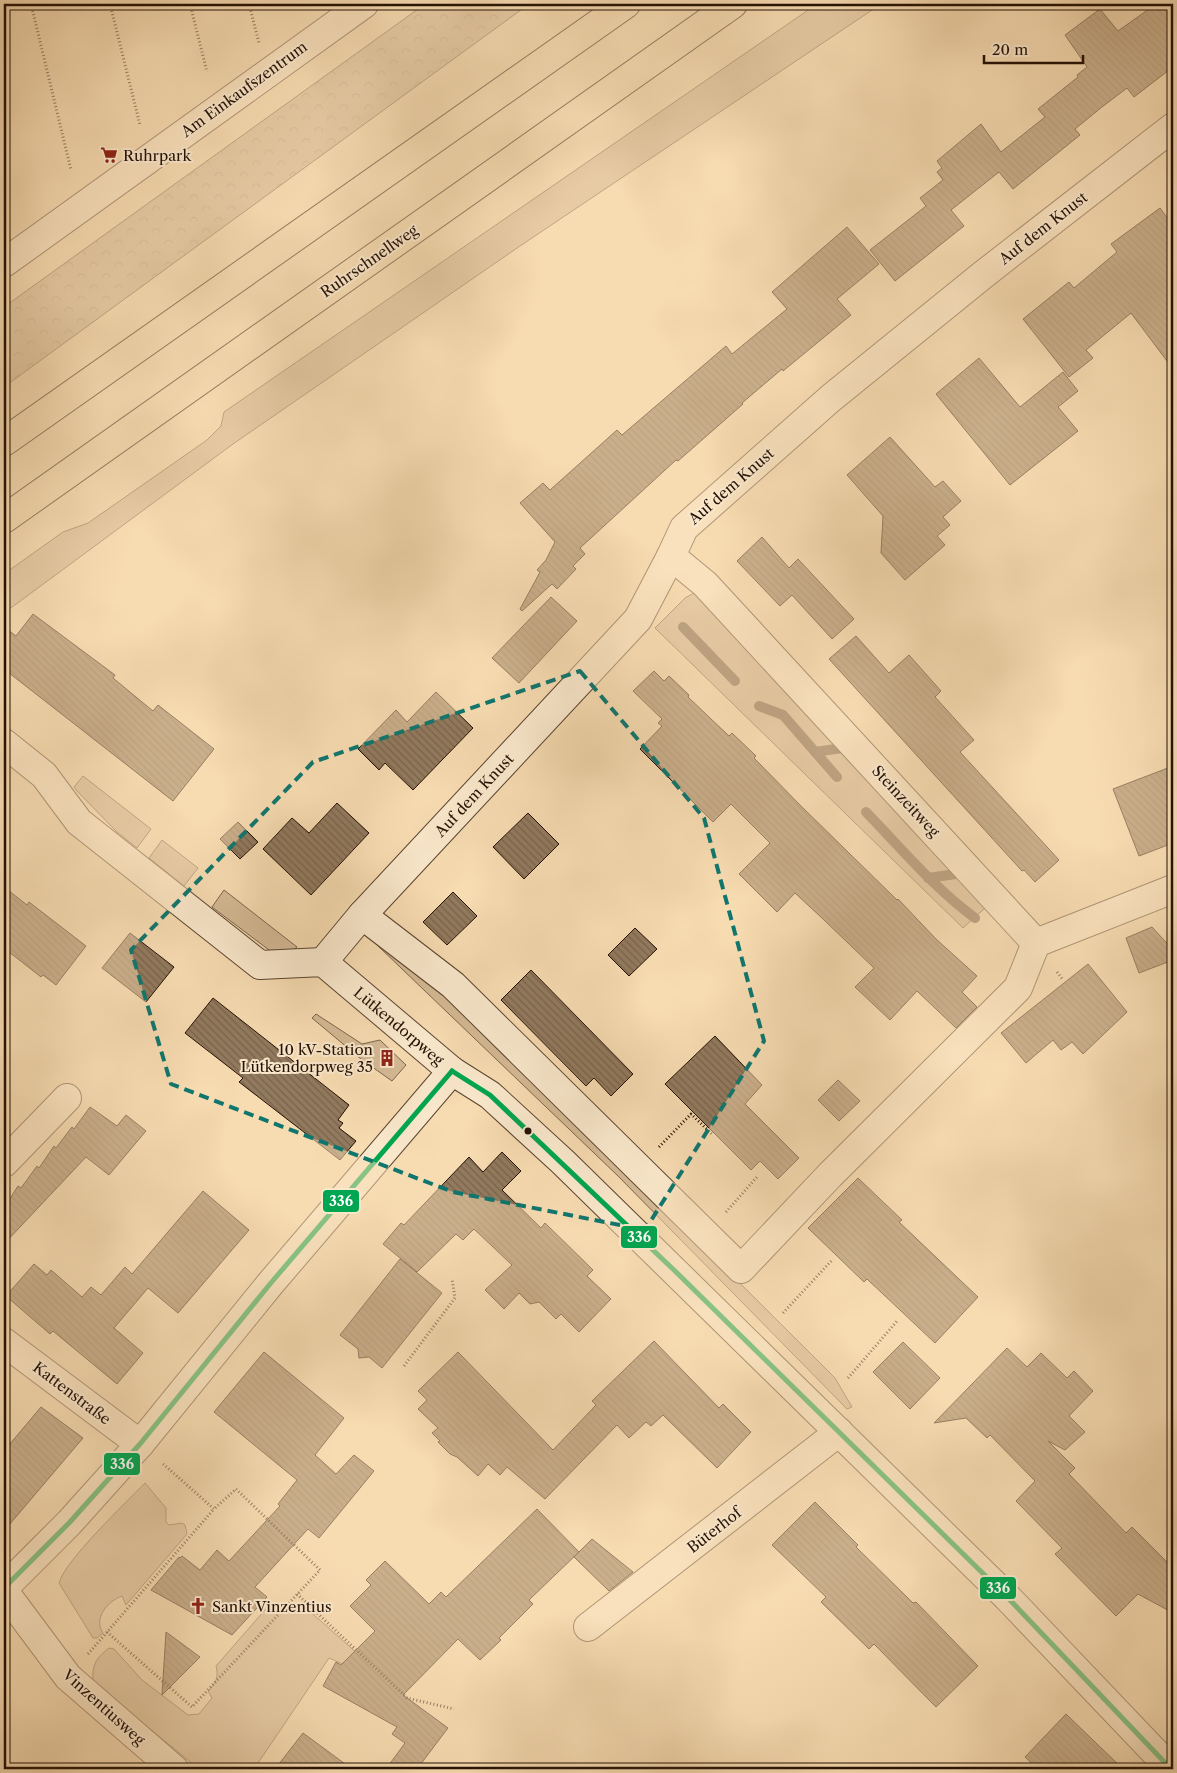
<svg xmlns="http://www.w3.org/2000/svg" width="1177" height="1773" font-family="'Libre Caslon Text',serif">
  <defs>
    <pattern id="forest-crowns" width="20" height="18" patternUnits="userSpaceOnUse" patternTransform="scale(1.25)"><rect width="20" height="18" fill="#d3b994"/><path d="M2 6a3 3 0 1 1 6 0M12 15a3 3 0 1 1 6 0" fill="none" stroke="#b59e7e"/></pattern>
    <pattern id="building-back-hatch" width="6" height="6" patternUnits="userSpaceOnUse" patternTransform="scale(1.25)"><rect width="6" height="6" fill="#927a5e"/><path d="M-1 5l2 2M0 0l6 6M5-1l2 2" fill="none" stroke="#77634c"/></pattern>
  </defs>
  <rect width="100%" height="100%" fill="#f7dbb1"/>
  <filter id="stains"><feTurbulence type="fractalNoise" baseFrequency=".004" numOctaves="4"/><feColorMatrix values="0 0 0 0 .2 0 0 0 0 .09 0 0 0 0 .02 0 0 0 .5 -.17"/></filter>
  <radialGradient id="worn" r=".72"><stop offset=".6" stop-color="#630" stop-opacity="0"/><stop offset="1" stop-color="#630" stop-opacity=".3"/></radialGradient>
  <!-- grass -->
  <g fill="#d3b994" stroke="#7c654c">
    <polygon points="817,4 881,4 520,246 233,444 4,613 4,574 63,532 88,523 207,440 221,426 224,412"/>
    <polygon points="694,593 703,596 985,908 963,928 655,628 685,598"/>
    <polygon points="83,776 151,829 137,848 117,832 77,791 74,787"/>
    <polygon points="162,840 198,868 184,886 149,858"/>
    <polygon points="224,890 297,947 292,951 273,953 212,907"/>
    <polygon points="378,939 444,988 835,1378 852,1407 847,1409 618,1176 376,944"/>
    <polygon points="316,1014 362,1044 380,1040 406,1065 392,1081 361,1059 312,1018"/>
    <path d="M145,1483L166,1508V1522L169,1525L182,1523L185,1525L187,1534L126,1605L122,1596C108,1601 93,1618 103,1633L97,1638H93L59,1583C66,1559 125,1504 145,1483Z"/>
    <path d="M271,1603L278,1610L282,1609L287,1604L299,1606L313,1614L395,1687L329,1658L254,1769H199L93,1683C92,1665 95,1659 109,1648L114,1649L142,1680L188,1715L199,1714L212,1698L208,1691C216,1683 219,1677 216,1666Z"/>
  </g>
  <!-- forest -->
  <polygon fill="url(#forest-crowns)" stroke="#7c654c" points="425,4 529,4 4,387 4,307"/>
  <g fill="none" stroke-linecap="round" stroke-linejoin="round">
    <!-- stream -->
    <g stroke="#786149" stroke-width="10">
      <polyline points="683,627 735,681"/>
      <polyline points="759,706 783,715 837,777"/>
      <polyline points="815,752 842,748"/>
      <path d="M866,812C901,848 934,888 975,918"/>
      <polyline points="928,878 956,874"/>
    </g>
  </g>
  <!-- building -->
  <g fill="url(#building-back-hatch)" stroke="#251105">
    <polygon points="1156,4 1173,4 1173,67 1134,97 1127,88 1102,107 1075,129 1080,135 1013,189 999,172 951,210 964,226 895,281 870,250 926,206 920,198 943,180 937,172 942,168 937,161 981,124 1001,152 1045,117 1038,109 1078,77 1077,75 1087,67 1065,35 1100,9 1118,31"/>
    <polygon points="1160,208 1173,226 1173,369 1131,313 1086,350 1093,358 1069,377 1023,319 1069,282 1074,288 1117,252 1111,244"/>
    <polygon points="847,227 879,264 837,299 851,315 783,371 782,369 742,403 743,404 678,461 676,460 580,548 585,554 573,566 576,569 557,589 552,584 522,611 520,609 540,572 537,570 546,560 555,542 520,503 543,483 550,490 617,430 622,435 726,346 732,354 787,309 772,292"/>
    <polygon points="979,358 1020,407 1063,372 1078,391 1058,407 1078,431 1010,485 936,394"/>
    <polygon points="890,437 935,487 943,481 961,501 943,517 950,525 937,536 945,545 905,580 881,553 883,516 847,475"/>
    <polygon points="762,537 789,568 798,559 854,619 832,639 792,595 780,606 737,561"/>
    <polygon points="551,597 577,621 519,683 492,658"/>
    <polygon points="33,614 115,675 113,678 153,711 158,705 214,749 173,801 4,669 4,627 16,636"/>
    <polygon points="856,636 889,673 909,655 941,691 935,697 974,740 960,752 1059,860 1035,882 1024,870 1022,871 829,659"/>
    <polygon points="654,671 664,681 669,676 689,695 688,697 729,736 732,733 756,756 754,758 801,806 897,900 898,899 936,939 977,976 962,992 977,1007 956,1028 917,991 890,1020 855,987 874,968 823,919 795,893 777,912 739,874 770,843 731,804 713,822 640,749 662,726 658,723 662,719 633,691"/>
    <polygon points="436,692 473,728 413,790 385,763 379,770 358,749 396,710 407,722"/>
    <polygon points="1173,766 1173,843 1139,856 1113,789"/>
    <polygon points="337,803 369,833 311,895 263,849 292,818 309,833"/>
    <polygon points="528,813 559,844 524,879 493,847"/>
    <polygon points="238,822 258,842 240,859 220,839"/>
    <polygon points="4,887 27,905 29,902 86,946 56,985 43,975 41,977 4,948"/>
    <polygon points="453,892 477,916 447,945 423,922"/>
    <polygon points="1152,927 1173,950 1173,960 1139,973 1126,938"/>
    <polygon points="635,928 657,949 629,976 608,955"/>
    <polygon points="130,933 174,967 146,1002 102,968"/>
    <polygon points="1088,964 1127,1012 1083,1054 1072,1042 1061,1050 1053,1040 1026,1063 1001,1033"/>
    <polygon points="531,970 633,1074 611,1096 594,1078 586,1086 501,1000"/>
    <polygon points="213,998 349,1105 338,1120 343,1123 339,1128 356,1141 340,1160 239,1082 243,1078 185,1033"/>
    <polygon points="715,1036 762,1085 745,1104 799,1158 778,1179 760,1161 751,1170 665,1084"/>
    <polygon points="838,1080 860,1101 839,1121 818,1100"/>
    <polygon points="90,1107 117,1126 126,1115 146,1131 109,1175 86,1157 4,1244 4,1208 18,1186 21,1188 37,1166 39,1168 54,1146 56,1148 72,1127 74,1129"/>
    <polygon points="502,1152 521,1171 502,1190 541,1228 545,1223 593,1270 587,1276 611,1299 579,1332 561,1314 556,1319 539,1302 530,1304 519,1293 504,1309 485,1290 512,1265 474,1229 463,1240 456,1234 417,1272 383,1244 401,1223 404,1225 469,1157 483,1172"/>
    <polygon points="858,1178 902,1220 899,1222 978,1297 935,1343 867,1279 864,1282 808,1228"/>
    <polygon points="203,1191 249,1230 178,1313 148,1288 114,1328 143,1353 117,1384 53,1331 50,1334 6,1296 34,1264 47,1275 51,1270 82,1297 91,1287 101,1295 125,1267 132,1274"/>
    <polygon points="400,1259 442,1293 382,1368 369,1357 359,1358 358,1349 340,1335"/>
    <polygon points="654,1341 719,1408 723,1404 751,1432 717,1468 663,1415 651,1426 646,1422 629,1438 617,1425 545,1499 507,1467 500,1475 488,1464 478,1476 457,1457 450,1454 438,1442 440,1441 432,1433 438,1428 418,1409 427,1400 418,1391 458,1352 553,1450 596,1405 592,1401"/>
    <polygon points="903,1342 940,1378 910,1409 873,1372"/>
    <polygon points="1007,1348 1027,1367 1041,1353 1067,1378 1074,1371 1093,1391 1069,1416 1085,1432 1065,1450 1048,1441 1075,1468 1069,1474 1126,1533 1132,1527 1173,1568 1173,1613 1138,1594 1116,1616 1055,1554 1062,1548 1016,1501 1035,1481 990,1435 987,1438 966,1418 934,1423"/>
    <polygon points="264,1352 344,1418 315,1455 336,1474 354,1455 374,1471 319,1538 308,1529 255,1587 267,1597 232,1635 151,1590 179,1557 180,1558 182,1556 200,1570 217,1550 229,1561 280,1506 278,1504 297,1480 214,1412"/>
    <polygon points="41,1407 83,1438 4,1531 4,1451"/>
    <polygon points="815,1502 858,1545 856,1547 913,1603 916,1602 978,1666 936,1707 874,1644 869,1649 821,1602 826,1597 772,1545"/>
    <polygon points="537,1509 579,1552 529,1600 533,1604 499,1638 501,1640 480,1660 458,1639 403,1695 448,1728 417,1769 386,1769 405,1743 392,1734 397,1727 323,1686 336,1662 341,1665 375,1631 350,1606 371,1585 366,1580 385,1561 429,1604 441,1592 446,1597"/>
    <polygon points="592,1539 633,1572 609,1591 574,1557"/>
    <polygon points="166,1632 200,1657 162,1695"/>
    <polygon points="1066,1714 1123,1769 1038,1769 1025,1757"/>
    <polygon points="303,1733 352,1769 275,1769"/>
  </g>
  <g fill="none" stroke-linecap="round" stroke-linejoin="round">
    <!-- minor casing -->
    <g stroke="#5a4430" stroke-width="30">
      <g id="minor">
        <polyline points="4,263 364,4"/>
        <polyline points="671,556 705,584 1036,943"/>
        <polyline points="4,743 44,775 79,822 260,965 323,962 452,1071 490,1095 563,1162 1008,1598 1171,1769"/>
        <polyline points="362,915 453,985 741,1269 830,1175 1018,988 1036,943"/>
        <polyline points="1036,943 1173,889"/>
        <polyline points="323,962 362,915 638,619 671,556 684,528 831,398 984,274 1173,127"/>
        <polyline points="4,1163 67,1098"/>
        <polyline points="4,1342 140,1444"/>
        <polyline points="4,1588 69,1523 140,1444 270,1284 452,1071"/>
        <polyline points="4,1591 68,1677 174,1769"/>
        <polyline points="588,1627 839,1432"/>
      </g>
    </g>
    <!-- highway casing -->
    <g stroke="#251105" stroke-width="30">
      <g id="highway">
        <polyline points="4,442 626,4"/>
        <polyline points="4,519 733,4"/>
      </g>
    </g>
    <!-- path -->
    <g stroke="#251105" stroke-width="3" stroke-dasharray="1 2.5" stroke-linecap="butt">
      <polyline points="31,4 71,170"/>
      <polyline points="110,4 140,125"/>
      <polyline points="190,4 207,72"/>
      <polyline points="249,4 259,43"/>
      <polyline points="1057,972 1063,980"/>
      <polyline points="659,1147 691,1114 712,1134"/>
      <polyline points="726,1212 757,1177"/>
      <polyline points="783,1313 833,1259"/>
      <polyline points="404,1366 455,1298 452,1279"/>
      <polyline points="848,1378 898,1320"/>
      <polyline points="297,1594 407,1698 454,1709"/>
      <polyline points="107,1632 192,1707 320,1570 236,1489 214,1509"/>
      <polyline points="88,1654 214,1509 162,1463"/>
    </g>
    <!-- minor -->
    <use href="#minor" stroke="#fae8cc" stroke-width="28"/>
    <!-- highway -->
    <use href="#highway" stroke="#f7dbb1" stroke-width="28"/>
    <!-- bus-1 casing -->
    <g stroke="#fae8cc" stroke-width="9">
      <g id="bus-1">
        <polyline points="452,1071 490,1095 675,1271 1008,1598 1171,1769"/>
        <polyline points="4,1588 69,1523 140,1444 270,1284 452,1071"/>
      </g>
    </g>
    <!-- bus-1 -->
    <use href="#bus-1" stroke="#00a651" stroke-width="5"/>
  </g>
  <!-- marked area -->
  <path d="M0 0H1177V1773H0ZM580,671L704,818L764,1041L645,1230L453,1192L171,1084L131,950L313,762Z" fill="#f7dbb1" fill-opacity=".55" fill-rule="evenodd"/>
  <path fill="none" stroke="#0f766e" stroke-width="4" stroke-dasharray="10 6" stroke-linejoin="round" d="M580,671L704,818L764,1041L645,1230L453,1192L171,1084L131,950L313,762Z"/>
  <!-- icons -->
  <defs>
    <g id="supermarket-bare" transform="scale(1.35)"><path d="M-6-5.5h2.5l.6 2H6L4.5 2H-2.5L-4.4-4H-6ZM-1.5 3.2a1.3 1.3 0 1 0 .1 0ZM3 3.2a1.3 1.3 0 1 0 .1 0Z" fill="#8f2418" stroke="#fae8cc" stroke-width="2.5" paint-order="stroke"/></g>
    <g id="building-bare" transform="scale(1.35)"><path d="M-4-6H4V6H1V3H-1V6H-4ZM-2.5-4.3h1.7v1.8h-1.7ZM.8-4.3h1.7v1.8H.8ZM-2.5-1h1.7V.8h-1.7ZM.8-1h1.7V.8H.8Z" fill="#8f2418" stroke="#fae8cc" stroke-width="2.5" paint-order="stroke"/></g>
    <g id="church-bare" transform="scale(1.35)"><path d="M-1.2-6h2.4v3.5h3.3v2.4h-3.3V6h-2.4V-.1h-3.3v-2.4h3.3Z" fill="#8f2418" stroke="#fae8cc" stroke-width="2.5" paint-order="stroke"/></g>
  </defs>
  <g fill-rule="evenodd">
    <use href="#supermarket-bare" x="109" y="155"/>
    <use href="#building-bare" x="387" y="1058"/>
    <use href="#church-bare" x="198" y="1606"/>
  </g>
  <!-- markers -->
  <circle fill="#251105" stroke="#fae8cc" stroke-width="2" cx="528" cy="1131" r="4.5"/>
  <g text-anchor="middle" dominant-baseline="central" stroke-width="4" stroke-linejoin="round" paint-order="stroke">
    <!-- street labels -->
    <g font-size="15" fill="#251105" stroke="#fae8cc">
      <text transform="translate(244 89) rotate(-36)">Am Einkaufszentrum</text>
      <text transform="translate(1043 228) rotate(-38)">Auf dem Knust</text>
      <text transform="translate(369 261) rotate(-35)">Ruhrschnellweg</text>
      <text transform="translate(731 486) rotate(-41)">Auf dem Knust</text>
      <text transform="translate(474 795) rotate(-47)">Auf dem Knust</text>
      <text transform="translate(906 801) rotate(47)">Steinzeitweg</text>
      <text transform="translate(399 1026) rotate(40)">Lütkendorpweg</text>
      <text transform="translate(72 1393) rotate(37)">Kattenstraße</text>
      <text transform="translate(714 1530) rotate(-38)">Büterhof</text>
      <text transform="translate(104 1707) rotate(42)">Vinzentiusweg</text>
    </g>
    <!-- poi labels -->
    <g font-size="15" fill="#251105" stroke="#fae8cc" text-anchor="start">
      <text x="123" y="155">Ruhrpark</text>
      <text x="373" y="1049" text-anchor="end">10 kV-Station<tspan x="373" dy="17">Lütkendorpweg 35</tspan></text>
      <text x="212" y="1606">Sankt Vinzentius</text>
    </g>
  </g>
  <g stroke="#fae8cc" stroke-width="2">
    <rect x="322" y="1189" width="38" height="24" rx="5" fill="#00a651"/>
    <rect x="620" y="1225" width="38" height="24" rx="5" fill="#00a651"/>
    <rect x="103" y="1452" width="38" height="24" rx="5" fill="#00a651"/>
    <rect x="979" y="1576" width="38" height="24" rx="5" fill="#00a651"/>
  </g>
  <g font-size="14" text-anchor="middle" font-weight="bold" fill="#fff">
    <text x="341" y="1206">336</text>
    <text x="639" y="1242">336</text>
    <text x="122" y="1469">336</text>
    <text x="998" y="1593">336</text>
  </g>
  <!-- margin -->
  <rect width="1177" height="1773" fill="none" stroke="#f7dbb1" stroke-width="20"/>
  <rect x="5" y="5" width="1167" height="1763" fill="none" stroke="#251105" stroke-width="2.5"/>
  <rect x="10" y="10" width="1157" height="1753" fill="none" stroke="#251105"/>
  <!-- scale -->
  <path d="M984 55v8h99v-8" fill="none" stroke="#251105" stroke-width="2.5"/>
  <text x="992" y="55" font-size="15" fill="#251105" stroke="#fae8cc" stroke-width="4" paint-order="stroke">20 m</text>
  <rect width="100%" height="100%" filter="url(#stains)"/>
  <rect width="100%" height="100%" fill="url(#worn)"/>
</svg>
